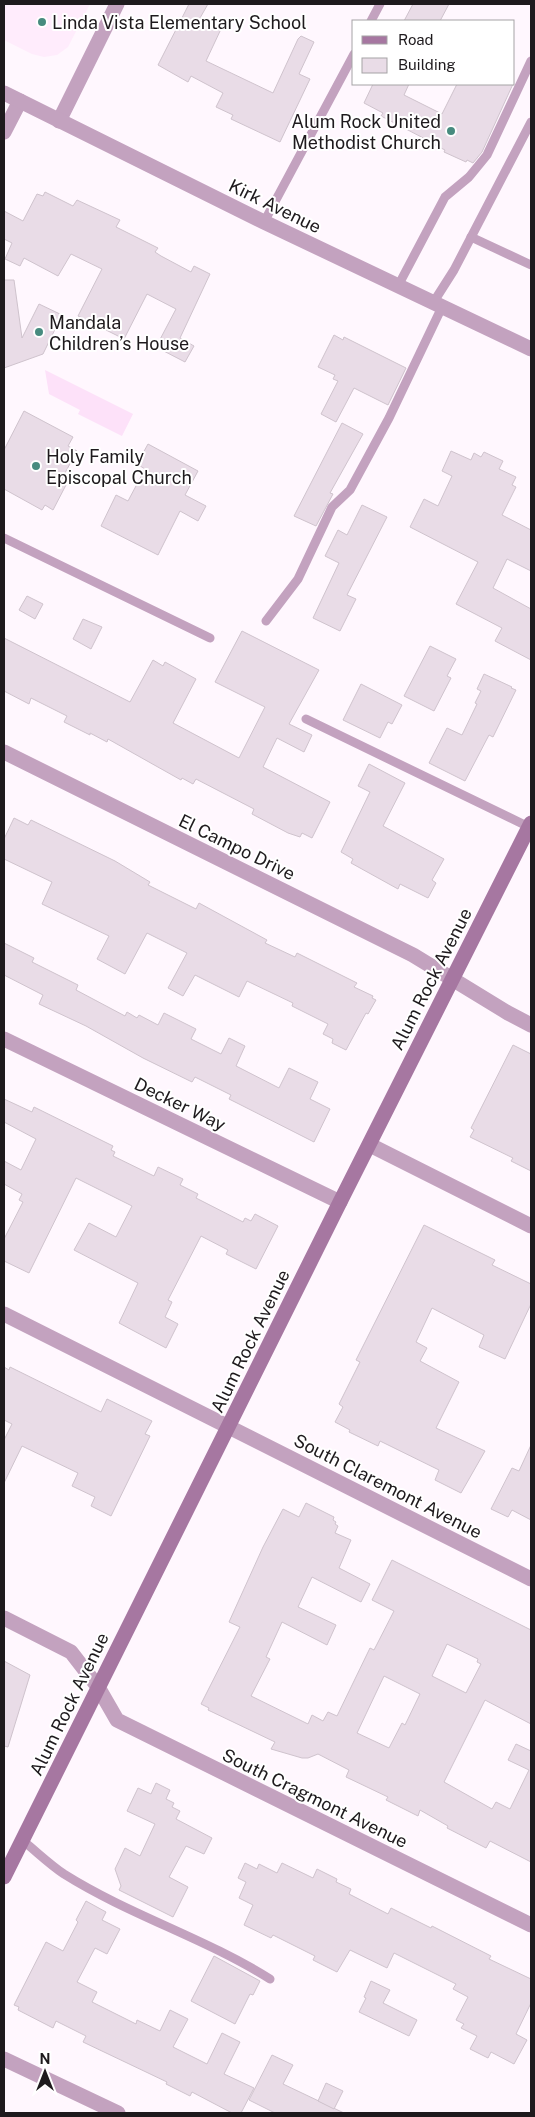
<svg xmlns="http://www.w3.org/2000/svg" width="535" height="2117" font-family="'Public Sans',sans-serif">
  <rect width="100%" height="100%" fill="#fff7fe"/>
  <!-- built -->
  <polygon fill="#ffecfc" points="4,4 90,4 68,47 57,55 44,57 32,54 4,40"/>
  <!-- green -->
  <polygon fill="#fde1f9" points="45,370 133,414 122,436 78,414 80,410 49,394"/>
  <!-- building -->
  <g fill="#e9dce7" stroke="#cfc3cd" fill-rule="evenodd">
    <polygon points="189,4 208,4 200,18 221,29 206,61 273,93 298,39 301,36 314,42 299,74 310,79 280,142 231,119 233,115 216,107 223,93 191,76 188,82 158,65"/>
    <polygon points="413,4 449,4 440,21 404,21"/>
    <polygon points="373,84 409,84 404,95 442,114 457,84 513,84 482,152 473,163 467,160 466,162 444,152 445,150 429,142 429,141 381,116 383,113 364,103"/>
    <polygon points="45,192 73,206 77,200 120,220 116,227 158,248 155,252 161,256 191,272 194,266 210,274 180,338 194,346 185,362 156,347 176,309 147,294 124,339 78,316 102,269 71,254 58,276 24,258 20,266 5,259 12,243 4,239 4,211 23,221 37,194 43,196"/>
    <polygon points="4,280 14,280 22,338 39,304 62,315 43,354 4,368"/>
    <polygon points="334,335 343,340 344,337 406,368 388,405 354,388 336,422 321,414 338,381 333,379 335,375 318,367"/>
    <polygon points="24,411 73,437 68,446 77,451 60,482 66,485 53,510 45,505 42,510 4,489 4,450"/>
    <polygon points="342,423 363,434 330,493 333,494 316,526 294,516"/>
    <polygon points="148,444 198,471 185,495 206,506 198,521 180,511 158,555 101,526 116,495 128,501 145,469 137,464"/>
    <polygon points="451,451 471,460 474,453 481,457 484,452 503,461 499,469 516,477 512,485 516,487 502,515 531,530 531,571 507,559 493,588 531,609 531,660 495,641 502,628 456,604 478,562 410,527 424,499 438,506 452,476 442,471"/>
    <polygon points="362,505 387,517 347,595 356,599 340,631 313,618 339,563 325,556 338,530 347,535"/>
    <polygon points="27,596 43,604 35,619 19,610"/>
    <polygon points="83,619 102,627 91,649 73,639"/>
    <polygon points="242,631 319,670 289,724 312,735 304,752 277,738 263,767 330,802 312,838 302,833 300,837 288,833 252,814 254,809 196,779 193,784 182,778 181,780 108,739 107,742 90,733 90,735 64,722 67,716 31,698 29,704 4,691 4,638 130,702 153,660 163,666 165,662 196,679 173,723 239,758 265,707 215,682"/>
    <polygon points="430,646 456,659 447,676 451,678 434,711 404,696"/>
    <polygon points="484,674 512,687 511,688 516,690 493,737 489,735 465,781 429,763 447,728 462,735 477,704 475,703 481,691 477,689"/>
    <polygon points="361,684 402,705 392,724 388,722 380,738 343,720"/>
    <polygon points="369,764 405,783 383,826 444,859 432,880 436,883 428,898 400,884 398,889 351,863 353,859 341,852 370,792 358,786"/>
    <polygon points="14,818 28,825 31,820 115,861 150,882 148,885 196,909 199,903 267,940 265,943 295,957 297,953 357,983 354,987 373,996 372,998 376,1000 368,1014 366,1013 346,1050 332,1043 333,1039 323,1034 328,1024 292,1006 293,1003 247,981 239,997 195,975 183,996 168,988 187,953 147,933 125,974 97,959 109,936 42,904 52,882 4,859 4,839"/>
    <polygon points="4,943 34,958 32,962 78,985 76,990 125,1016 127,1012 137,1018 139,1015 158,1025 164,1013 196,1029 191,1039 221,1054 229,1038 245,1046 236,1066 279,1088 289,1068 318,1082 310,1099 330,1109 314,1142 237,1103 229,1099 231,1095 195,1077 192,1082 143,1058 86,1026 39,1004 43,995 4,975"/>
    <polygon points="513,1045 531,1054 531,1171 511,1161 513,1158 470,1137 474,1130 471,1128"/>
    <polygon points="4,1099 32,1112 34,1107 113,1146 111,1150 115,1152 113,1156 154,1176 158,1167 183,1179 180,1185 198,1194 196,1198 243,1222 245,1218 251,1221 255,1214 278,1226 256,1269 226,1254 228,1250 201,1236 168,1300 172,1302 165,1317 178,1324 166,1348 119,1323 138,1283 74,1250 89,1223 116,1237 132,1206 76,1178 29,1273 4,1261 4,1239 23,1202 19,1200 22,1194 4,1184 4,1161 21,1170 36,1139 4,1122"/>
    <polygon points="424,1225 495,1260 492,1265 531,1284 531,1304 505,1359 479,1347 484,1335 432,1308 416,1342 427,1348 420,1361 459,1382 436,1428 485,1451 461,1493 435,1480 439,1470 380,1441 378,1446 349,1432 350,1430 335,1422 343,1407 339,1404 360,1362 356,1360"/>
    <polygon points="4,1367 9,1370 10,1367 101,1412 107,1399 152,1421 145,1434 150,1436 111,1516 91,1506 95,1497 72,1486 78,1473 22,1446 4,1483 4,1440 12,1424 4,1420"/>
    <polygon points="531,1445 531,1520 512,1510 508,1517 491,1509 512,1468 519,1471"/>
    <path d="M306,1503L334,1517L333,1520L336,1522L335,1524L338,1526L335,1533L351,1540L339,1568L370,1584L361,1602L312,1577L298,1607L336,1625L327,1645L282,1622L266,1657L270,1659L251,1696L308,1724L312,1715L323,1721L328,1712L337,1716L370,1648L374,1650L394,1611L372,1600L392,1560L531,1630V1724L485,1700L444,1782L492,1809L496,1802L510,1809L529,1770L508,1760L516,1744L531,1751V1862L490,1841L486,1848L447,1828L448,1826L420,1810L418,1816L386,1800L388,1797L346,1777L349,1770L318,1754L308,1758H302L271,1749L275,1742L208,1710L209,1708L201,1704L240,1627L229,1622L263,1547L283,1509L299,1517ZM447,1644L478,1659L477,1662L481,1664L466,1693L432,1676ZM384,1676L420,1694L405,1725L402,1723L389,1748L357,1733Z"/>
    <polygon points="4,1661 30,1675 8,1747 4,1746"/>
    <polygon points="156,1783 170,1790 166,1799 174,1803 172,1807 180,1811 176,1819 212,1838 204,1854 186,1846 169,1877 188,1887 173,1917 119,1890 121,1886 115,1869 125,1848 140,1856 155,1824 127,1811 138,1788 151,1794"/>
    <polygon points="245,1863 257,1869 259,1864 277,1873 282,1863 313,1878 317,1869 337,1879 336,1882 351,1889 349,1894 388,1914 391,1908 431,1928 432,1926 491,1956 489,1959 531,1979 531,2003 516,2034 527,2040 514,2064 491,2052 488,2058 470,2049 477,2036 461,2028 464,2024 456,2020 468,1997 453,1989 456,1984 394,1953 387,1968 350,1950 337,1972 313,1960 315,1956 273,1935 271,1938 244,1925 253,1905 239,1898 246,1882 238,1878"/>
    <polygon points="86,1901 106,1912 102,1920 120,1929 107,1954 95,1948 77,1982 97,1992 92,2002 136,2024 137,2020 160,2031 170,2010 188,2019 173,2047 207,2064 222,2033 240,2042 224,2074 254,2088 241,2113 232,2113 192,2092 190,2096 166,2084 167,2082 83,2042 86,2036 56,2021 53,2028 18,2010 19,2007 14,2005 46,1942 63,1951 78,1922 76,1920"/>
    <polygon points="214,1956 260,1981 253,1995 250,1994 235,2024 191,2001"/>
    <polygon points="371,1981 390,1990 383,2003 417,2020 409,2036 359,2012 366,1998 364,1997"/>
    <polygon points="272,2055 293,2065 283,2084 344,2113 275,2113 249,2100"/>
    <polygon points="326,2083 343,2091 334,2109 318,2101"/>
  </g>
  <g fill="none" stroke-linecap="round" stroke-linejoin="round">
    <!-- service -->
    <g stroke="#c3a2bf" stroke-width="9">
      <polyline points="371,21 380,4"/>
      <polyline points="264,222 354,54"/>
      <polyline points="471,237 531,265"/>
      <polyline points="398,286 445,197 469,177 487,155 531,61"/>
      <polyline points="433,303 454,270 531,122"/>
      <polyline points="4,538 210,638"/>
      <polyline points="266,621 298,579 332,507 350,490 389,418 442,307"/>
      <polyline points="306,719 529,827"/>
      <path d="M22,1840C36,1851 49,1864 64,1874C129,1915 205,1938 270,1979"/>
    </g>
    <!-- minor -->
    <g stroke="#c3a2bf" stroke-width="15">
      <polyline points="59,121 117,4"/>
      <polyline points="4,132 20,101"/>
      <polyline points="4,752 413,955 508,1013 531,1025"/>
      <polyline points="4,1039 340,1202"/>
      <polyline points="370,1145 531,1226"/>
      <polyline points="4,1314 531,1579"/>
      <polyline points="4,1618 71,1652 98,1687 117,1720 531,1925"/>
      <polyline points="4,2059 118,2113"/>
    </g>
    <!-- tertiary -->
    <polyline stroke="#c3a2bf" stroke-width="15" points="4,93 264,222 531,349"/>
    <!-- secondary -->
    <polyline stroke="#a677a1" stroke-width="15" points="4,1877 340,1202 531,823"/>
  </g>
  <!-- markers -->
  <g fill="#478b7f" stroke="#fff" stroke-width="2">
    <circle cx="42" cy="22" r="5"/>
    <circle cx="451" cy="131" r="5"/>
    <circle cx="39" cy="332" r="5"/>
    <circle cx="36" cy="466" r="5"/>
  </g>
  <g text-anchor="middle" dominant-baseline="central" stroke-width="4" stroke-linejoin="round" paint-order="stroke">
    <!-- poi labels -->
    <g font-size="18" fill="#1e1a1d" stroke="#fff" text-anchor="start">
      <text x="52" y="22">Linda Vista Elementary School</text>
      <text x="441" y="121" text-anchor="end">Alum Rock United<tspan x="441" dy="21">Methodist Church</tspan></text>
      <text x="49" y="322">Mandala<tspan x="49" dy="21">Children’s House</tspan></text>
      <text x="46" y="456">Holy Family<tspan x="46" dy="21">Episcopal Church</tspan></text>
    </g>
    <!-- street labels -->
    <g font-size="18" fill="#1e1a1d" stroke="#fff">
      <text transform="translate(275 206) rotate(26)">Kirk Avenue</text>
      <text transform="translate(237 847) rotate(26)">El Campo Drive</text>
      <text transform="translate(431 979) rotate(-63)">Alum Rock Avenue</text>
      <text transform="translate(180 1104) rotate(26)">Decker Way</text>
      <text transform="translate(250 1341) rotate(-64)">Alum Rock Avenue</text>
      <text transform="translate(388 1486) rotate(27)">South Claremont Avenue</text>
      <text transform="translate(69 1704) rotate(-64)">Alum Rock Avenue</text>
      <text transform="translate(315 1798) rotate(26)">South Cragmont Avenue</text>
    </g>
  </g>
  <!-- border -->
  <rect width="535" height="2117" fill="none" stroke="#1e1a1d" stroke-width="10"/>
  <!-- legend -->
  <rect x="352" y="20" width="162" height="65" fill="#ffffff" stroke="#a5a3a5"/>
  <rect x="362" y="36" width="25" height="8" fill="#a677a1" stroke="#a5a3a5"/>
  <text x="398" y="45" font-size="15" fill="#1e1a1d">Road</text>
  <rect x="362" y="58" width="25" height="15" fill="#e9dce7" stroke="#a5a3a5"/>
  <text x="398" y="70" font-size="15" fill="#1e1a1d">Building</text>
  <!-- north arrow -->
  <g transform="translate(45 2072)" stroke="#ffffff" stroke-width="4" paint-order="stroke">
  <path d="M0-4L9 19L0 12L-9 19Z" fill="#1e1a1d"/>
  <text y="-8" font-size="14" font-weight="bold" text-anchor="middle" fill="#1e1a1d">N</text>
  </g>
</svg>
